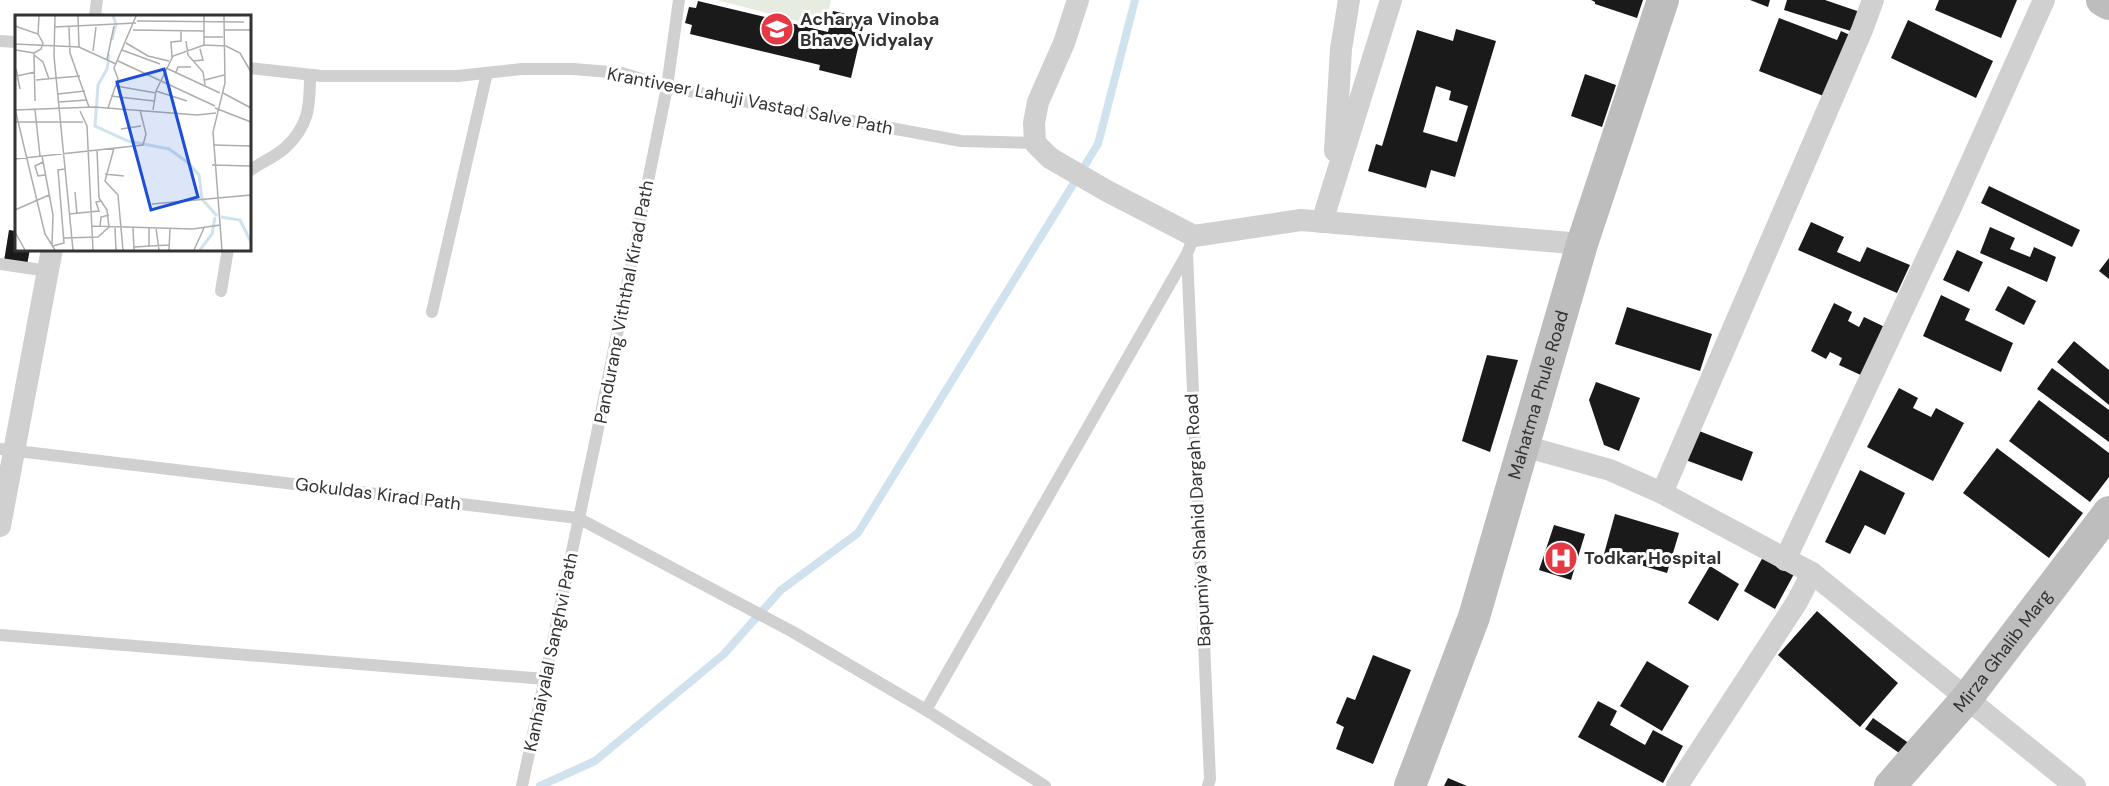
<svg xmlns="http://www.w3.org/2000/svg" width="2109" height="786" font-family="'DM Sans',sans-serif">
  <rect width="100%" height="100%" fill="#fff"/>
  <!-- green -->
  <polygon fill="#e6ecdf" points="717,0 831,0 824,28"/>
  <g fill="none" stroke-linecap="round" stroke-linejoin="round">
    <!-- stream -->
    <polyline stroke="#cfe2ee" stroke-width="8" points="540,786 595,761 724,654 781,590 858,533 1098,144 1135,0"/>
  </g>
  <!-- building -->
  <g fill="#1a1a1a" fill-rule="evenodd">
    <polygon points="1591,0 1643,0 1637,18 1595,4 1595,2"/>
    <polygon points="1750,0 1770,0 1768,7"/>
    <polygon points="1787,0 1825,0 1863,13 1857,33 1784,10"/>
    <polygon points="1939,0 2017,0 2001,38 1935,10"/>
    <polygon points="698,1 828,32 833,11 865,18 851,78 819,70 820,65 690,34 692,25 685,23 689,7 696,8"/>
    <polygon points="1779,18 1837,40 1841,31 1850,35 1826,97 1759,71"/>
    <polygon points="1908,20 1993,61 1976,98 1891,58"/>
    <path d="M1456,29L1496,41L1455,177L1431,170L1426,188L1368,171L1376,144L1382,146L1417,30L1453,41ZM1436,86L1451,91L1449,100L1468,106L1457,142L1423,132Z"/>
    <polygon points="1585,74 1616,85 1602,127 1571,116"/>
    <polygon points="1989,186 2080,230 2072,247 1981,203"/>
    <polygon points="1811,222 1844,237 1837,252 1860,262 1867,247 1910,265 1897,293 1798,250"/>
    <polygon points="1990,227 2015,238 2010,249 2030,257 2034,247 2056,257 2047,282 1980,253"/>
    <polygon points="9,230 16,231 16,249 30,249 27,265 4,261"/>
    <polygon points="1957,250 1983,262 1969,292 1943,280"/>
    <polygon points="2109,258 2109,279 2099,271"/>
    <polygon points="2008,286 2036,301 2024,325 1995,310"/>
    <polygon points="1941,295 1970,309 1965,320 2013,343 2001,372 1923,336"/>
    <polygon points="1834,303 1852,312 1848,321 1859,327 1864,317 1889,329 1865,377 1839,365 1842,358 1830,352 1826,359 1811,351"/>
    <polygon points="1627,307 1712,334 1700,371 1615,344"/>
    <polygon points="2074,341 2109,370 2109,405 2057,362"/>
    <polygon points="1487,355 1518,360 1490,452 1462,441"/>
    <polygon points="2052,368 2109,410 2109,442 2037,389"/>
    <polygon points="1596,382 1640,398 1619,451 1604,445 1589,400"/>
    <polygon points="1899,388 1918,398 1913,408 1931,417 1936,408 1964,423 1933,481 1867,447"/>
    <polygon points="2039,400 2109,453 2109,477 2090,502 2009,441"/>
    <polygon points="1694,429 1753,452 1742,481 1683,459"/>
    <polygon points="1997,448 2083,513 2049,558 1963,493"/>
    <polygon points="1860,470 1905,493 1885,535 1865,525 1850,554 1825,542"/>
    <polygon points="1615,514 1679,533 1667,573 1604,554"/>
    <polygon points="1554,525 1585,534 1571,580 1539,570"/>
    <polygon points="1763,557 1794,574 1775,609 1744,591"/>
    <polygon points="1710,566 1739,584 1718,621 1688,603"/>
    <polygon points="1817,611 1898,683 1860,727 1778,655"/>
    <polygon points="1373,655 1411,670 1373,764 1336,749 1344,727 1336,723 1347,697 1355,700"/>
    <polygon points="1647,661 1689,686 1662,731 1620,706"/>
    <polygon points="1598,701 1617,711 1610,725 1645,745 1653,730 1683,746 1663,783 1578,737"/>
    <polygon points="1873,718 1910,744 1902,755 1865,729"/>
    <polygon points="1448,778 1467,786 1444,786"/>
  </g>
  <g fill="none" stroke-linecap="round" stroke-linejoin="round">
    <!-- lane -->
    <g stroke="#d0d0d0" stroke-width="12">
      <polyline points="95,16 97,0"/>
      <polyline points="0,41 16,42"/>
      <polyline points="249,68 322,76 458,76 522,69 573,69 622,73 667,87 961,141 1035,143"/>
      <path d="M249,171C260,163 275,157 285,148C309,126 310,106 310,75"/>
      <polyline points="1187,254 1210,779 1208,786"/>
      <polyline points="0,264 48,271"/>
      <polyline points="221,291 228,249"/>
      <polyline points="432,312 487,73"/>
      <polyline points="0,449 578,518 793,632 926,710 1045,786"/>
      <polyline points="0,635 545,679"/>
      <polyline points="926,710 1187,254 1194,236"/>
      <polyline points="522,786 595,443 667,87 679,0"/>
    </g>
    <!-- street -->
    <g stroke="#d0d0d0" stroke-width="22">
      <polyline points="1078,0 1064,43 1038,102 1034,123 1035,143 1050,158 1107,191 1194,236 1301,220 1582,244"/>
      <polyline points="1335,151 1341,49 1349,0"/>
      <polyline points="1322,222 1391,0"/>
      <polyline points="1524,446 1610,470 1662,493 1812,573 2075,786"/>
      <polyline points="1662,493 1862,30 1873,0"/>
      <polyline points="0,526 52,249"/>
      <polyline points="1785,560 1952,205 2044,0"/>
      <polyline points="1677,786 1797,602 1812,573"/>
    </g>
    <!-- secondary -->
    <g stroke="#bdbdbd" stroke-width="32">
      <polyline points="2102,0 2109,4"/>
      <path id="s1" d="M1410,786L1474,617L1582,244L1663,0"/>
      <path id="s2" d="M1890,786L1967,698L2109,512"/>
    </g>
  </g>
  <!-- icons -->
  <defs>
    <g id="school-disc" transform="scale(1.725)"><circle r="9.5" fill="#e63946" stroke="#fff"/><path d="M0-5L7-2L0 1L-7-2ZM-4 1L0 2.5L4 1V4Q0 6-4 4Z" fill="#fff"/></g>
    <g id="hospital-disc" transform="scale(1.725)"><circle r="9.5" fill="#e63946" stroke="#fff"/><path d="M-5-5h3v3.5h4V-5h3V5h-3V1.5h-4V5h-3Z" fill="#fff"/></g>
  </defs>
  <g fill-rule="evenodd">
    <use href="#school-disc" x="777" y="29"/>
    <use href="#hospital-disc" x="1561" y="558"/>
  </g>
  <g text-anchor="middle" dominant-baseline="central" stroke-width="6" stroke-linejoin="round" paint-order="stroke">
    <!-- poi labels -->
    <g font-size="18" font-weight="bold" fill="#333" stroke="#fff" text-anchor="start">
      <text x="800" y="19">Acharya Vinoba<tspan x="800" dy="21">Bhave Vidyalay</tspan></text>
      <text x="1584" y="558">Todkar Hospital</text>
    </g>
    <!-- street labels -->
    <g font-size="18" fill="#333" stroke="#fff">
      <text transform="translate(750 101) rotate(11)">Krantiveer Lahuji Vastad Salve Path</text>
      <text transform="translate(624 302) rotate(-79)">Pandurang Viththal Kirad Path</text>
      <text stroke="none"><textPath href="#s1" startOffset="412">Mahatma Phule Road</textPath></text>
      <text transform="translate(378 494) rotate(7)">Gokuldas Kirad Path</text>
      <text transform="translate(1198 520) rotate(-93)">Bapumiya Shahid Dargah Road</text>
      <text stroke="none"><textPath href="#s2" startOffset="176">Mirza Ghalib Marg</textPath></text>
      <text transform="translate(551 652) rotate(-78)">Kanhaiyalal Sanghvi Path</text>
    </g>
  </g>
  <!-- overview -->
  <g transform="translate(15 15)">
    <rect width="236" height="236" fill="#fff"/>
    <path fill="none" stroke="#cfe2ee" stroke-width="3" d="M97,25L101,9L98,1M94,39L92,54L83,70L80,111L113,126L154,134L172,147L184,160L187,184L202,201M206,202L225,205L236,227M185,235L197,219L200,202"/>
    <path fill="none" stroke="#adadad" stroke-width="1.5" d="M40,1L39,41L58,235M63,1L64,32M122,6L229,7M0,11L23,19L28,28L26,34L19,38L1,35M40,12L121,8M54,12L55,38L74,92M118,15L189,16M210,15H236M23,19L24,1M189,22H208M0,24V55M171,26L173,40L188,57L190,70M111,28L133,41L154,46M0,29L64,32L101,49M189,30V1M107,35L145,49M78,36L81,12M19,38L20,86M19,40L28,47L34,64M157,42L156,27L166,26V16M92,44L99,11M103,46L200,91M178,46L188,45L185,34M151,53L205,78M1,54L5,74M161,57L163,52H176M2,61L20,57M42,63L65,61M21,65L42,63M190,65L209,60M101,71L141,78M141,76L172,86M208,78L236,93M43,79L70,76M96,81L139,86M44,87L72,85M93,93L103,64L99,53L121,1M200,93L236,107M0,94L30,219L40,235M0,95L79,92L182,100L201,98M20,95L25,141M138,95L141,76L158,41L189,30L211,31L225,38L236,57M65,96L72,111L78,235M0,107H68M106,114L126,111M198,130L236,131M99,133L90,166L103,180L108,235M27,141L38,200L37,230M0,144L128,130L131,119L125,95M28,147L20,151L23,161L30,160M197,150L236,151M90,159L109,161M60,177L62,199M137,189L236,180M0,195L34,180M54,199L84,196L81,187L86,186M77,211L178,214L205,210M85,212L86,202L94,200M100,213L101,235M118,213L119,235M141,213L144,235M0,217L10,235M49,223L83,222L94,212L92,195L84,183L82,135M38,231L49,228L43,155L50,154M119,232L154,230M134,232V213M154,235L155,213M179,235L189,213M207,235L198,117L210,68L209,1"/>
    <path fill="#1d4ed8" fill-opacity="0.15" stroke="#1d4ed8" stroke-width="3" d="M149,54L183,182L136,195L102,67Z"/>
    <rect width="236" height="236" fill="none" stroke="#333" stroke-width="3"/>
  </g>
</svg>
